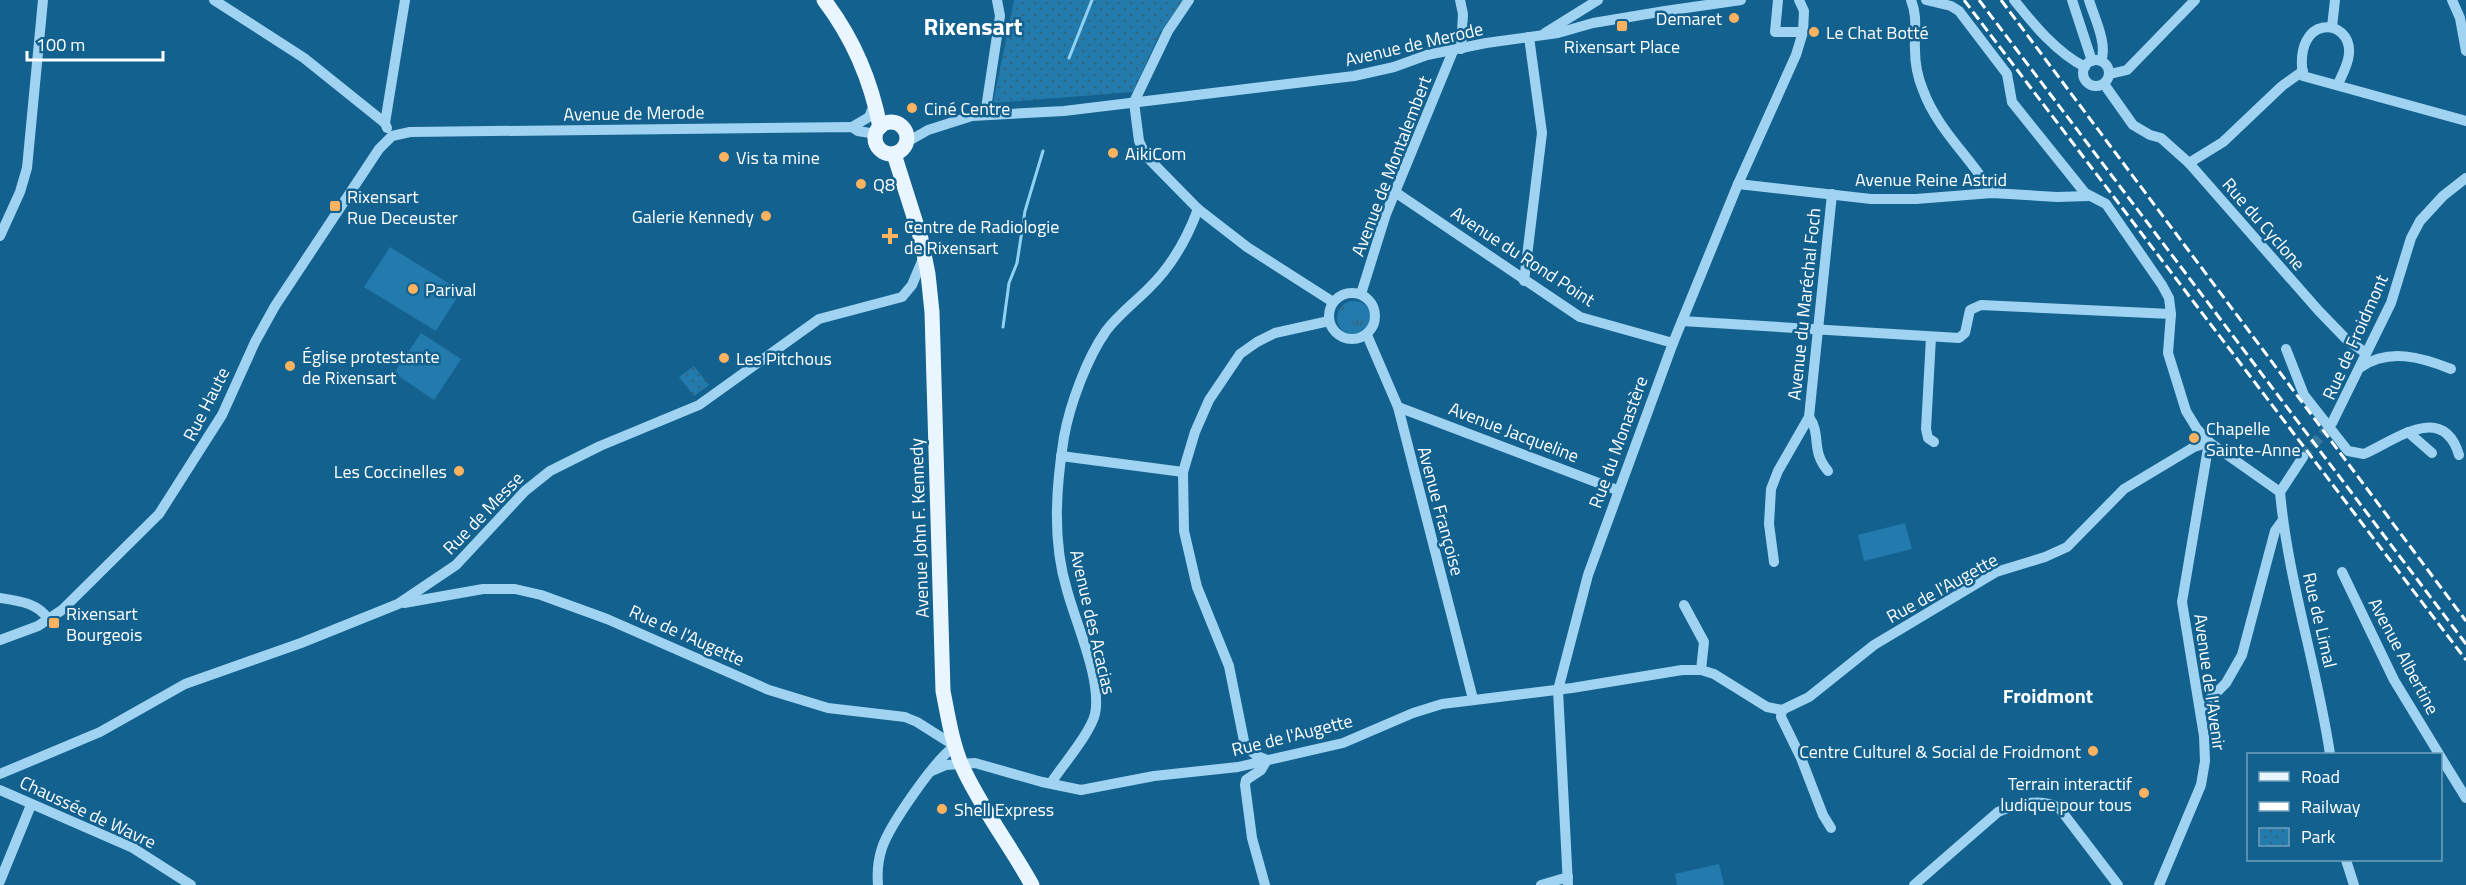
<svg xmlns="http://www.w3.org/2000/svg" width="2466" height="885" font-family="'Titillium Web',sans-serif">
  <defs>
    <pattern id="grass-tufts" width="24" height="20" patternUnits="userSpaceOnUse" patternTransform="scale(1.5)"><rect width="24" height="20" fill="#227bac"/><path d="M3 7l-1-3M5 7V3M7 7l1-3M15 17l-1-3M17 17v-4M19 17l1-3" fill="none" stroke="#37647c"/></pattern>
    <pattern id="park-dots" width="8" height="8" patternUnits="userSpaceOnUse" patternTransform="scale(1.5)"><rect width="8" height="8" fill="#227bac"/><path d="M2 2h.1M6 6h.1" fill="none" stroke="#37647c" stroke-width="1.8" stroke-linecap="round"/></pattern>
  </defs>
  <rect width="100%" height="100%" fill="#13618f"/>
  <!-- grass -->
  <circle fill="url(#grass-tufts)" cx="1354" cy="318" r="17"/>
  <!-- park -->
  <g fill="url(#park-dots)">
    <polygon points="1014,0 1183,0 1160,33 1133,92 993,103"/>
    <polygon points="694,366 709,385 694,396 679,377"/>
  </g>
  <!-- pitch -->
  <g fill="#227bac">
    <polygon points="390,247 461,291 436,331 364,287"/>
    <polygon points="421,333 461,359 434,400 394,373"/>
    <polygon points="1905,523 1912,549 1864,561 1858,535"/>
    <polygon points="1719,864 1724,885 1677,885 1675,874"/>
  </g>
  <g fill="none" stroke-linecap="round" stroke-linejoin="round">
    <!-- stream -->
    <g stroke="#90d2f4" stroke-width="3">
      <polyline points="1069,58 1092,0"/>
      <polyline points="1003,327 1009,283 1017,263 1025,211 1043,151"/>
    </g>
    <!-- minor-tunnel -->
    <polyline stroke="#3679a0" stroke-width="10" stroke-dasharray="10 5" stroke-linecap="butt" points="2303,457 2332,423"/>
    <!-- minor -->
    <g stroke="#9fd3f1" stroke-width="10">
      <polyline points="214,0 304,58 385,123"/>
      <polyline points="1189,0 1168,31 1134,102 1139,141 1146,156 1198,209 1247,247 1333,302"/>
      <polyline points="1460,0 1463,14 1461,49"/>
      <polyline points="1778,0 1775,32 1803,32 1804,11 1799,0"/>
      <path d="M1911,0C1918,17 1914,32 1915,50C1915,63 1918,78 1923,90C1937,129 1971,158 1992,193"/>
      <polyline points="1926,0 1951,6 1959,11 2007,74 2012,102 2085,193 2106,204 2162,285 2169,298 2171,314 2168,353 2186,411 2197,429 2209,442 2280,492"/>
      <path d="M2014,0C2034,25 2056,52 2085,67"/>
      <polyline points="2072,0 2092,61"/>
      <path d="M2089,0C2094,17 2108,44 2101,61"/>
      <polyline points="2452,0 2460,18 2466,51"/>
      <polyline points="2332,27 2335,0"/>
      <polyline points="1545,33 1598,0"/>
      <circle cx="2096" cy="73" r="13"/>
      <polyline points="2110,74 2127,70 2195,0"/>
      <polyline points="2104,84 2133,125 2150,135 2161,138 2189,163 2318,310 2347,340 2366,353"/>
      <path d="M2338,84C2342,75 2348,65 2349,54C2352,17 2293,13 2303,76L2466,121"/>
      <polyline points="985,115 1000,16 997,0"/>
      <polyline points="852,127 869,117 875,103"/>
      <polyline points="387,128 385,123 405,0"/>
      <polyline points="907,142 928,130 972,116 1064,111 1354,76 1394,67 1427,55 1486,43 1558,33 1593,23 1665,11 1741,0"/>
      <polyline points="2189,163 2223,142 2282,86 2303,71"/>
      <polyline points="1738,184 1871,199 1916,199 1992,193 2057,197 2089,196"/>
      <polyline points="1395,192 1580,317 1673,343"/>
      <polyline points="0,236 20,192 27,168 43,0"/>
      <polyline points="1524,281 1542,133 1529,37"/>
      <circle cx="1352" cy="316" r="23"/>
      <polyline points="1361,294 1386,214 1453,51"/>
      <polyline points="1682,321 1959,338 1965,333 1970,310 1981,305 2171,314"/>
      <polyline points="1367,335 1398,407 1473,699"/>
      <polyline points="1931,337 1926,429 1928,438 1934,442"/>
      <path d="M2286,349L2304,395L2348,451L2364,454C2394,441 2443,401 2459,455"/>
      <path d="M2361,367C2389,348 2421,357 2451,369"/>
      <polyline points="1398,407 1617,490"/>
      <path d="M1809,417C1822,435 1810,450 1828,471"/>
      <polyline points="2332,423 2391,303 2411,238 2420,221 2443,196 2466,178"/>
      <polyline points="2408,432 2432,453"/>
      <polyline points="1061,456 1183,472"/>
      <path d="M2280,492C2288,581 2317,666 2330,754"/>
      <polyline points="2280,492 2303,457"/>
      <polyline points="1774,562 1769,524 1771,489 1778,471 1809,417 1832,194"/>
      <polyline points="2342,572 2394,680 2439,754"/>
      <path d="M0,598C20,601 38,603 49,620"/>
      <path d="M404,603L483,589H515L541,595L607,619L769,690L828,708L905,717L917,722L955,746C936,758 889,826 882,848C878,860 877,873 878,885"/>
      <polyline points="1684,605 1704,642 1701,670"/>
      <polyline points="0,640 38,626 62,610 159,514 222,415 255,342 275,306 379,149 392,136 410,132 852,127 858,131 876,134"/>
      <polyline points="2200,709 2226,683 2242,655 2275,531 2283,520"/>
      <polyline points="1782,710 1781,717 1801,758 1823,815 1831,828"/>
      <polyline points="2440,756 2466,798"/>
      <polyline points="1267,760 1257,756 1245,746 1229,666 1197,587 1184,531 1183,472 1195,432 1209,400 1240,354 1257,342 1275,333 1329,321"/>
      <polyline points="932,771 946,765 975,763 1042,782 1081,790 1154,776 1238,767 1343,743 1413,713 1442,704 1572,688 1682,670 1701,670 1714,674 1767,707 1782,710 1809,697 1874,645 1996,572 2045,557 2067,547 2124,489 2194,447 2209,442"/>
      <polyline points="0,774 100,732 185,684 301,643 398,604 456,565 525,491 550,471 600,446 699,405 819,319 902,297 912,285 925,254"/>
      <path d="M1051,783C1062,766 1091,732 1095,714C1102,680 1076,624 1067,590C1052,541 1056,487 1064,437C1070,404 1087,358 1106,331C1118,315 1134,303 1148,289C1172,266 1187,239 1198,209"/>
      <polyline points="0,790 133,848 191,885"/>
      <polyline points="2346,860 2354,885"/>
      <polyline points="0,881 31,805"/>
      <polyline points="1265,885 1252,838 1245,785 1246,780 1261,770 1267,760"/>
      <polyline points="1541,885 1568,877"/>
      <polyline points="1568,885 1558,690 1588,575 1673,343 1738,184 1796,55 1803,32"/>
      <path d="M1914,885L1998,812C2015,804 2043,797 2060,809L2118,885"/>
      <polyline points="2159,885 2201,785 2205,761 2204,736 2182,602 2209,442"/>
    </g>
    <!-- major -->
    <g stroke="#e9f6ff" stroke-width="15">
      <path d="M824,0C853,38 871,80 880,127"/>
      <circle cx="891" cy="138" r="16"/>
      <path d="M894,154L921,239L928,274L932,312L943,691C948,716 952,743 962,766C981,808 1010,845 1032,885"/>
    </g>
    <!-- rail -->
    <g stroke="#fff" stroke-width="3" stroke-dasharray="10 4.5" stroke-linecap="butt">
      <polyline points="1964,0 2466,660"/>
      <polyline points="1979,0 2466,644"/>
      <polyline points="2001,0 2466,621"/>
    </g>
  </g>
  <!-- markers -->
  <g fill="#ffb25f" stroke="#13618f" stroke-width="2">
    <circle cx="1734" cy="18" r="6"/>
    <rect x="1616" y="20" width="12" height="12" rx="3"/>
    <circle cx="1814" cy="32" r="6"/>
    <circle cx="912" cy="108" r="6"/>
    <circle cx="1113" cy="153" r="6"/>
    <circle cx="724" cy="157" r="6"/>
    <circle cx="861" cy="184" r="6"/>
    <rect x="329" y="200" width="12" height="12" rx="3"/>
    <circle cx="766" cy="216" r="6"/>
    <path d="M887 227h6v6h6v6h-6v6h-6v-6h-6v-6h6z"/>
    <circle cx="413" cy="289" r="6"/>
    <circle cx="724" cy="358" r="6"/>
    <circle cx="290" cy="366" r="6"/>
    <circle cx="2194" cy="438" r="6"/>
    <circle cx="459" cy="471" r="6"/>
    <rect x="48" y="617" width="12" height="12" rx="3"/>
    <circle cx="2093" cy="751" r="6"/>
    <circle cx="2144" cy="793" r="6"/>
    <circle cx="942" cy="809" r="6"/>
  </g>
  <g text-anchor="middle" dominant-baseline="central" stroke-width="5" stroke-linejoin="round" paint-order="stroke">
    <!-- poi labels -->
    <g font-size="18" fill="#fff" stroke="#13618f" text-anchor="start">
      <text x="1722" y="18" text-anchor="end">Demaret</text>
      <text x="1826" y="32">Le Chat Botté</text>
      <text x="1622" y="46" text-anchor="middle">Rixensart Place</text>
      <text x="924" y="108">Ciné Centre</text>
      <text x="1125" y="153">AikiCom</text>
      <text x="736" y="157">Vis ta mine</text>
      <text x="873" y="184">Q8</text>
      <text x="347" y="196">Rixensart<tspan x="347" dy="21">Rue Deceuster</tspan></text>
      <text x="754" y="216" text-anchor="end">Galerie Kennedy</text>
      <text x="904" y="226">Centre de Radiologie<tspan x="904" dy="21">de Rixensart</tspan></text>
      <text x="425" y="289">Parival</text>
      <text x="302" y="356">Église protestante<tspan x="302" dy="21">de Rixensart</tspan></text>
      <text x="736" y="358">Les Pitchous</text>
      <text x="2206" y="428">Chapelle<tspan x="2206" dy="21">Sainte-Anne</tspan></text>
      <text x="447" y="471" text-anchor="end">Les Coccinelles</text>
      <text x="66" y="613">Rixensart<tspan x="66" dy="21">Bourgeois</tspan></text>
      <text x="2081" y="751" text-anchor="end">Centre Culturel &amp; Social de Froidmont</text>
      <text x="2132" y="783" text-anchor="end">Terrain interactif<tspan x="2132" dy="21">ludique pour tous</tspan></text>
      <text x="954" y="809">Shell Express</text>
    </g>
    <!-- street labels -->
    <g font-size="18" fill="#fff" stroke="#13618f">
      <text transform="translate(1414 44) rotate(-13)">Avenue de Merode</text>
      <text transform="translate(634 113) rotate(-1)">Avenue de Merode</text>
      <text transform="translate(1391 166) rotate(-69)">Avenue de Montalembert</text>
      <text x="1931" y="179">Avenue Reine Astrid</text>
      <text transform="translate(2264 224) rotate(49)">Rue du Cyclone</text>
      <text transform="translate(1523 256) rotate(33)">Avenue du Rond Point</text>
      <text transform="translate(1804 304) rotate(-84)">Avenue du Maréchal Foch</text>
      <text transform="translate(2355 337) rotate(-66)">Rue de Froidmont</text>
      <text transform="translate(206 404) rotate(-63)">Rue Haute</text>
      <text transform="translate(1514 432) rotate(21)">Avenue Jacqueline</text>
      <text transform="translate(1618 442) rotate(-70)">Rue du Monastère</text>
      <text transform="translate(1441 511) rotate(75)">Avenue Françoise</text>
      <text transform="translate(483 513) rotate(-46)">Rue de Messe</text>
      <text transform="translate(919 528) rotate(-92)">Avenue John F. Kennedy</text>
      <text transform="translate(1942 588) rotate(-29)">Rue de l'Augette</text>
      <text transform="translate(2320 620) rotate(77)">Rue de Limal</text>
      <text transform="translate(1093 622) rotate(77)">Avenue des Acacias</text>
      <text transform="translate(687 635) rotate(24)">Rue de l'Augette</text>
      <text transform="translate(2404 656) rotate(62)">Avenue Albertine</text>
      <text transform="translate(2210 682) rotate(82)">Avenue de l'Avenir</text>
      <text transform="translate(1292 735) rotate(-14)">Rue de l'Augette</text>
      <text transform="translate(88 812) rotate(25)">Chaussée de Wavre</text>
    </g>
    <!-- neighbourhood labels -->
    <g font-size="20" font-weight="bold" fill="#fff" stroke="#13618f">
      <text x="2048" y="695">Froidmont</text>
    </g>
    <!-- district labels -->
    <g font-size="24" font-weight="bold" fill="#fff" stroke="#13618f">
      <text x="973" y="26">Rixensart</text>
    </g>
  </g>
  <!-- legend -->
  <rect x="2247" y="753" width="195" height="108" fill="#13618f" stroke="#71a0bc" stroke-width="1.5"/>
  <rect x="2259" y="772" width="30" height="9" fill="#e9f6ff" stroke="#71a0bc" stroke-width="1.5"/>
  <text x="2301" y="783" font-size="18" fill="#ffffff">Road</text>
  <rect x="2259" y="802" width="30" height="9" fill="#ffffff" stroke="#71a0bc" stroke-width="1.5"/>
  <text x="2301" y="813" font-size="18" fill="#ffffff">Railway</text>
  <rect x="2259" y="828" width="30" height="18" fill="url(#park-dots)" stroke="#71a0bc" stroke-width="1.5"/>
  <text x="2301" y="843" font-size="18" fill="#ffffff">Park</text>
  <!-- scale -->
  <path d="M27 51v9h136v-9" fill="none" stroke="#ffffff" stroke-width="3"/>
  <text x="36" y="51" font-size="18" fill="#ffffff" stroke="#13618f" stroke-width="4.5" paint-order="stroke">100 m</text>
</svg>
